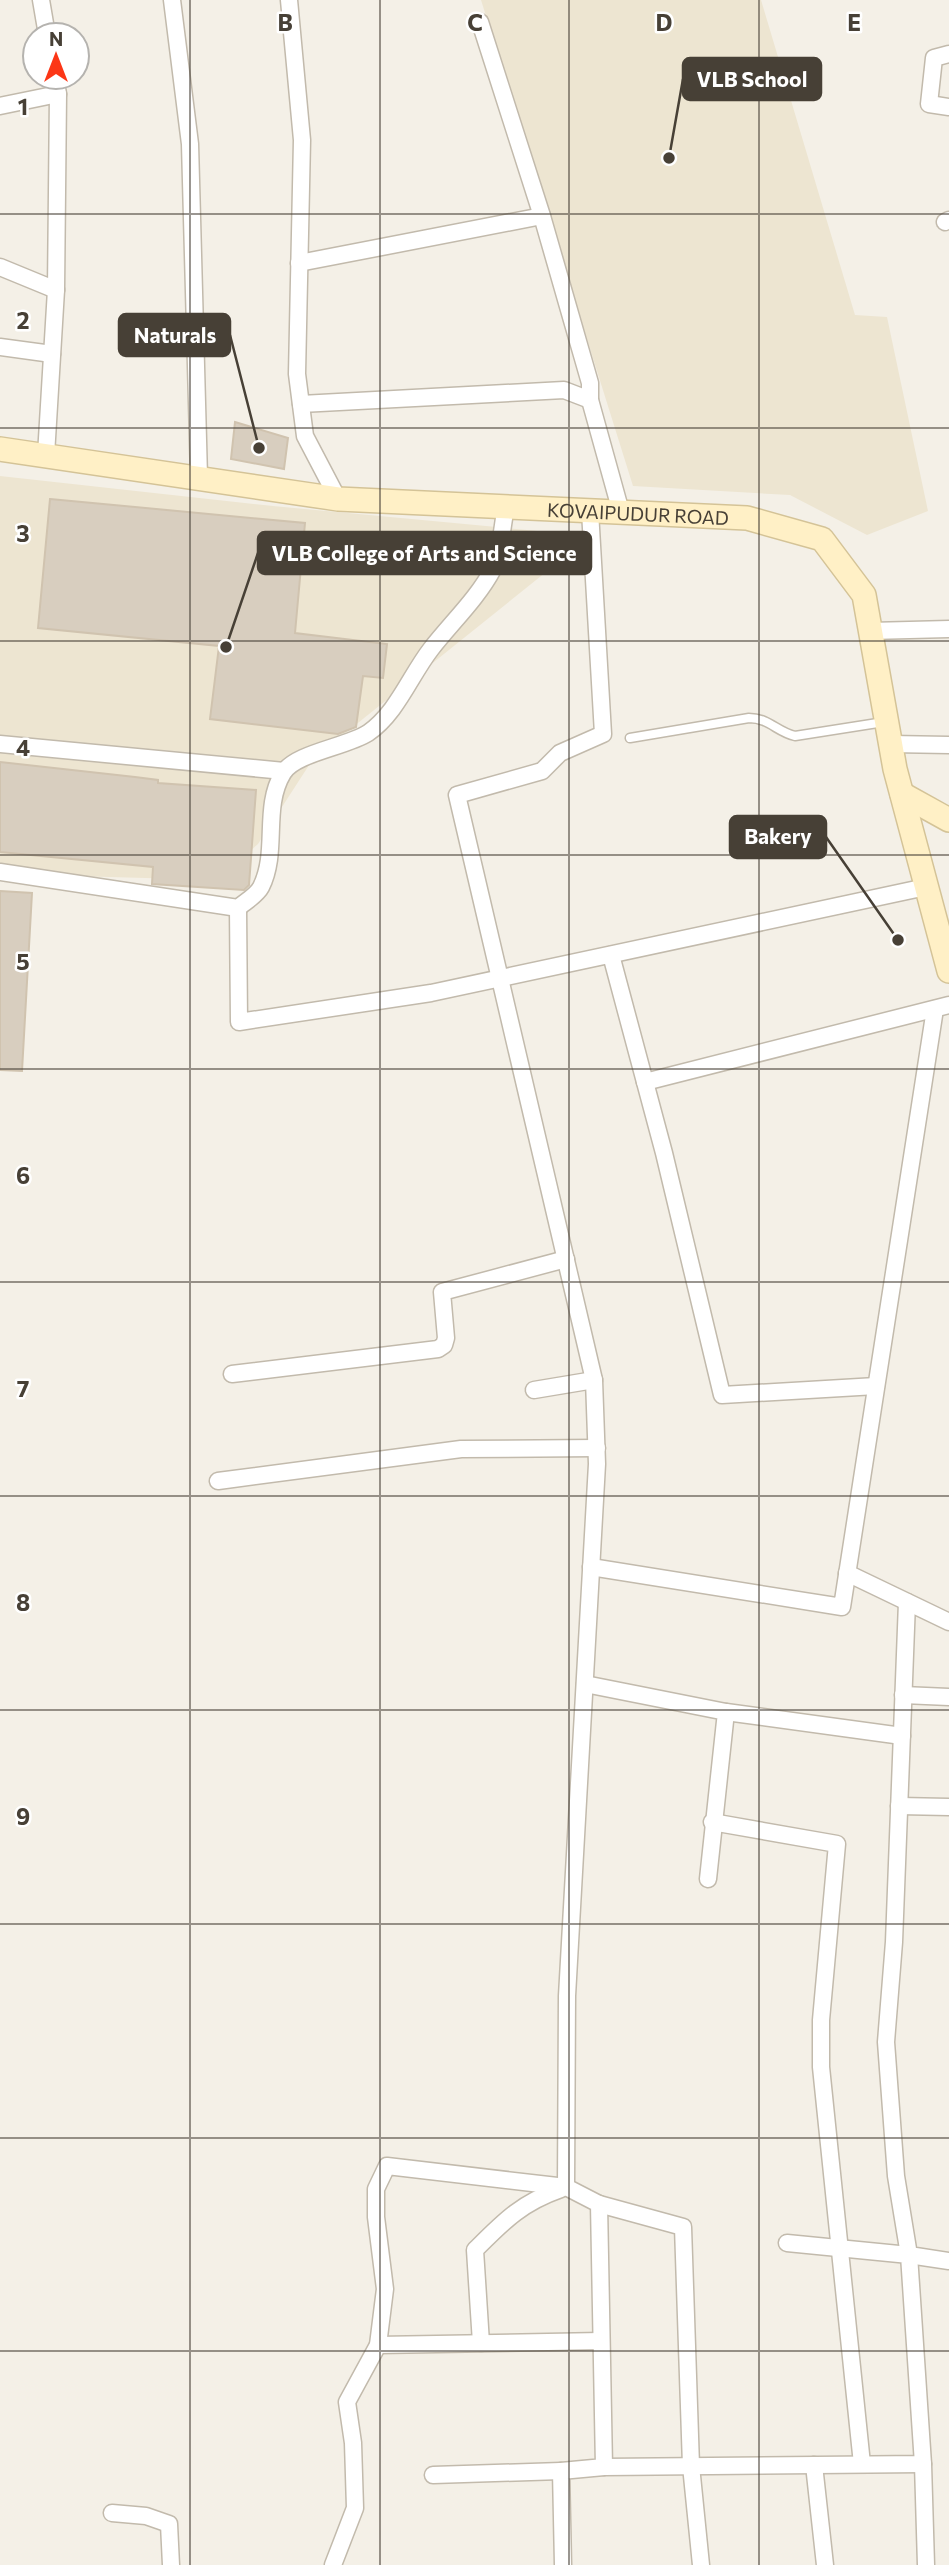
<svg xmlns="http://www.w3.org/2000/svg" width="949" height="2565" font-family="Commissioner,sans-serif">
  <rect width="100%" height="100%" fill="#f4f0e7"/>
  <!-- education -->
  <g fill="#ede5d1">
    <polygon points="481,0 761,0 855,315 887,317 928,511 867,535 790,495 633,486"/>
    <polygon points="0,476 273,506 591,536 313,759 258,844 218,880 0,874"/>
  </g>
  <!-- building -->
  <g fill="#d8cebf" stroke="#d0c3af" stroke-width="2">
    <polygon points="235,422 288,438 284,469 231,459"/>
    <polygon points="50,499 305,523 295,633 387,644 383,678 363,676 356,727 338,734 210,719 219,646 38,628"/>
    <polygon points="0,762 135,777 158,780 158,783 256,790 249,885 244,890 152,884 153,867 0,852"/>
    <polygon points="0,891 32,893 22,1071 0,1070"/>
  </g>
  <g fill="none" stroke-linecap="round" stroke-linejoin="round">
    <!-- lane casing -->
    <g stroke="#c2baac" stroke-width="11">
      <path id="lane" d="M630,738L749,718C769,718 777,732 795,736L884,722"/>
    </g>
    <!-- street casing -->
    <g stroke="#c2baac" stroke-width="19">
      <g id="street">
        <polyline points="41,0 47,35"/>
        <polyline points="172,0 190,144 199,477"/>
        <polyline points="289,0 302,140 297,374 305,436 338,499"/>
        <polyline points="480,22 542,216 590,383 590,400 621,512"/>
        <polyline points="949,54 934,58 929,104 949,107"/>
        <polyline points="0,106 58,94 55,77"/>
        <polyline points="945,222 949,220"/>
        <polyline points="299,263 542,216"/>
        <polyline points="0,267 56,290"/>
        <polyline points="0,347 52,354"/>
        <polyline points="301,404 564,390 590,400"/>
        <polyline points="46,455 56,290 58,94"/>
        <polyline points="870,631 949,629"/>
        <polyline points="0,744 284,771"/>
        <polyline points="891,744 949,745"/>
        <path d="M0,872L238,908C245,902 257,895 261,887C279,851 262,808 283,773C295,753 346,747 368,733C397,713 410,676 431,649C452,622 477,599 493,569C501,552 502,526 506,507"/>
        <polyline points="238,908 239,1022 431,993 926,887"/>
        <polyline points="611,955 664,1153 722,1395 876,1386"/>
        <polyline points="645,1082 949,1005"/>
        <polyline points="232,1374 438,1349 444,1345 446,1338 442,1292 566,1259"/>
        <polyline points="534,1390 594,1380"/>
        <polyline points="218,1481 461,1449 597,1448"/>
        <polyline points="591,1567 842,1607 935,1009"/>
        <polyline points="847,1573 949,1622"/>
        <polyline points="907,1602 894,1942 886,2042 896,2176 909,2255 949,2261"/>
        <polyline points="585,1684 726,1712 708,1879"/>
        <polyline points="903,1695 949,1697"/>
        <polyline points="726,1712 902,1736"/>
        <polyline points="899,1806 949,1807"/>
        <polyline points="712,1822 837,1844 821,2020 821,2067 862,2464"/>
        <polyline points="599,2204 683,2227 691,2466 701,2565"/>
        <path d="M481,2343L475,2250C504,2221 521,2203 561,2189"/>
        <polyline points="378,2345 601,2341"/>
        <polyline points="923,2464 926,2565"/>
        <polyline points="814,2465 825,2565"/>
        <polyline points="604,2467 923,2464 909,2255 787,2243"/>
        <polyline points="433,2475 561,2471"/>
        <polyline points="112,2513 146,2516 169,2524 171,2565"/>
        <polyline points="333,2565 355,2508 353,2443 347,2402 378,2345 385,2289 376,2217 376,2189 387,2166 566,2187"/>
        <polyline points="563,2565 561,2471 604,2467 599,2204 566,2187 567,1996 597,1464 594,1380 457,795 542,771 560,753 603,734 590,511"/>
      </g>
    </g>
    <!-- secondary casing -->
    <g stroke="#d4c397" stroke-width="26">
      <g id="secondary">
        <path id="s1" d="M0,449L338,499L747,518L822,539L864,595L895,769L949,971"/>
        <polyline points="902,794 949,820"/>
      </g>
    </g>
    <!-- lane -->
    <use href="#lane" stroke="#fff" stroke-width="8"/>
    <!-- street -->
    <use href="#street" stroke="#fff" stroke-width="16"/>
    <!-- secondary -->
    <use href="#secondary" stroke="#fff0c6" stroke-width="23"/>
  </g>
  <!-- grid -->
  <path fill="none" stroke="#474036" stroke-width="2" stroke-opacity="0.55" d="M190,0V2565M380,0V2565M569,0V2565M759,0V2565M0,214H949M0,428H949M0,641H949M0,855H949M0,1069H949M0,1282H949M0,1496H949M0,1710H949M0,1924H949M0,2138H949M0,2351H949"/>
  <g text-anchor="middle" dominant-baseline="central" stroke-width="5" stroke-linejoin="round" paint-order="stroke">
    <!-- street labels -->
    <g font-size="19" fill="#474036" stroke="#fff">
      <text stroke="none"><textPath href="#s1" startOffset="642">KOVAIPUDUR ROAD</textPath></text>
    </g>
  </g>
  <g font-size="23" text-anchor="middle" font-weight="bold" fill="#474036" stroke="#fff" stroke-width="5" stroke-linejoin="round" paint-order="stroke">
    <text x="285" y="31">B</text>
    <text x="475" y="31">C</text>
    <text x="664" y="31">D</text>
    <text x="854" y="31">E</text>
    <text x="23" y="115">1</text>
    <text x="23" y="329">2</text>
    <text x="23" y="542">3</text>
    <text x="23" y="756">4</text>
    <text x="23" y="970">5</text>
    <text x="23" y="1184">6</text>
    <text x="23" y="1397">7</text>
    <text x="23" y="1611">8</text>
    <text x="23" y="1825">9</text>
  </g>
  <!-- callouts -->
  <path fill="none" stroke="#474036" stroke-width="2.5" d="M669 158L683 79M259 448L230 335M226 647L258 553M898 940L826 837"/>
  <g fill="#474036" stroke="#fff" stroke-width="2.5">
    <circle cx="669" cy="158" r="7"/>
    <circle cx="259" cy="448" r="7"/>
    <circle cx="226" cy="647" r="7"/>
    <circle cx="898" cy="940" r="7"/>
  </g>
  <g fill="#474036" stroke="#474036" stroke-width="2.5">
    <rect x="683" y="58" width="138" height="42" rx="7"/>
    <rect x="119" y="314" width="111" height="42" rx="7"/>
    <rect x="258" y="532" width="333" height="42" rx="7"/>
    <rect x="730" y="816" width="96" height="42" rx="7"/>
  </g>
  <g font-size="21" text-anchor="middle" font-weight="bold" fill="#fff">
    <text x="752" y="87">VLB School</text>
    <text x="175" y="343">Naturals</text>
    <text x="424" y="561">VLB College of Arts and Science</text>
    <text x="778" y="844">Bakery</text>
  </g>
  <!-- north arrow -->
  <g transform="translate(56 56)"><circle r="33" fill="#ffffff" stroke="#b5b3af" stroke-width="2"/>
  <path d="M0-5L12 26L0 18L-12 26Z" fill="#fc3616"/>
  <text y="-10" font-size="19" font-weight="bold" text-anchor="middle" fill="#474036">N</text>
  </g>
</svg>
